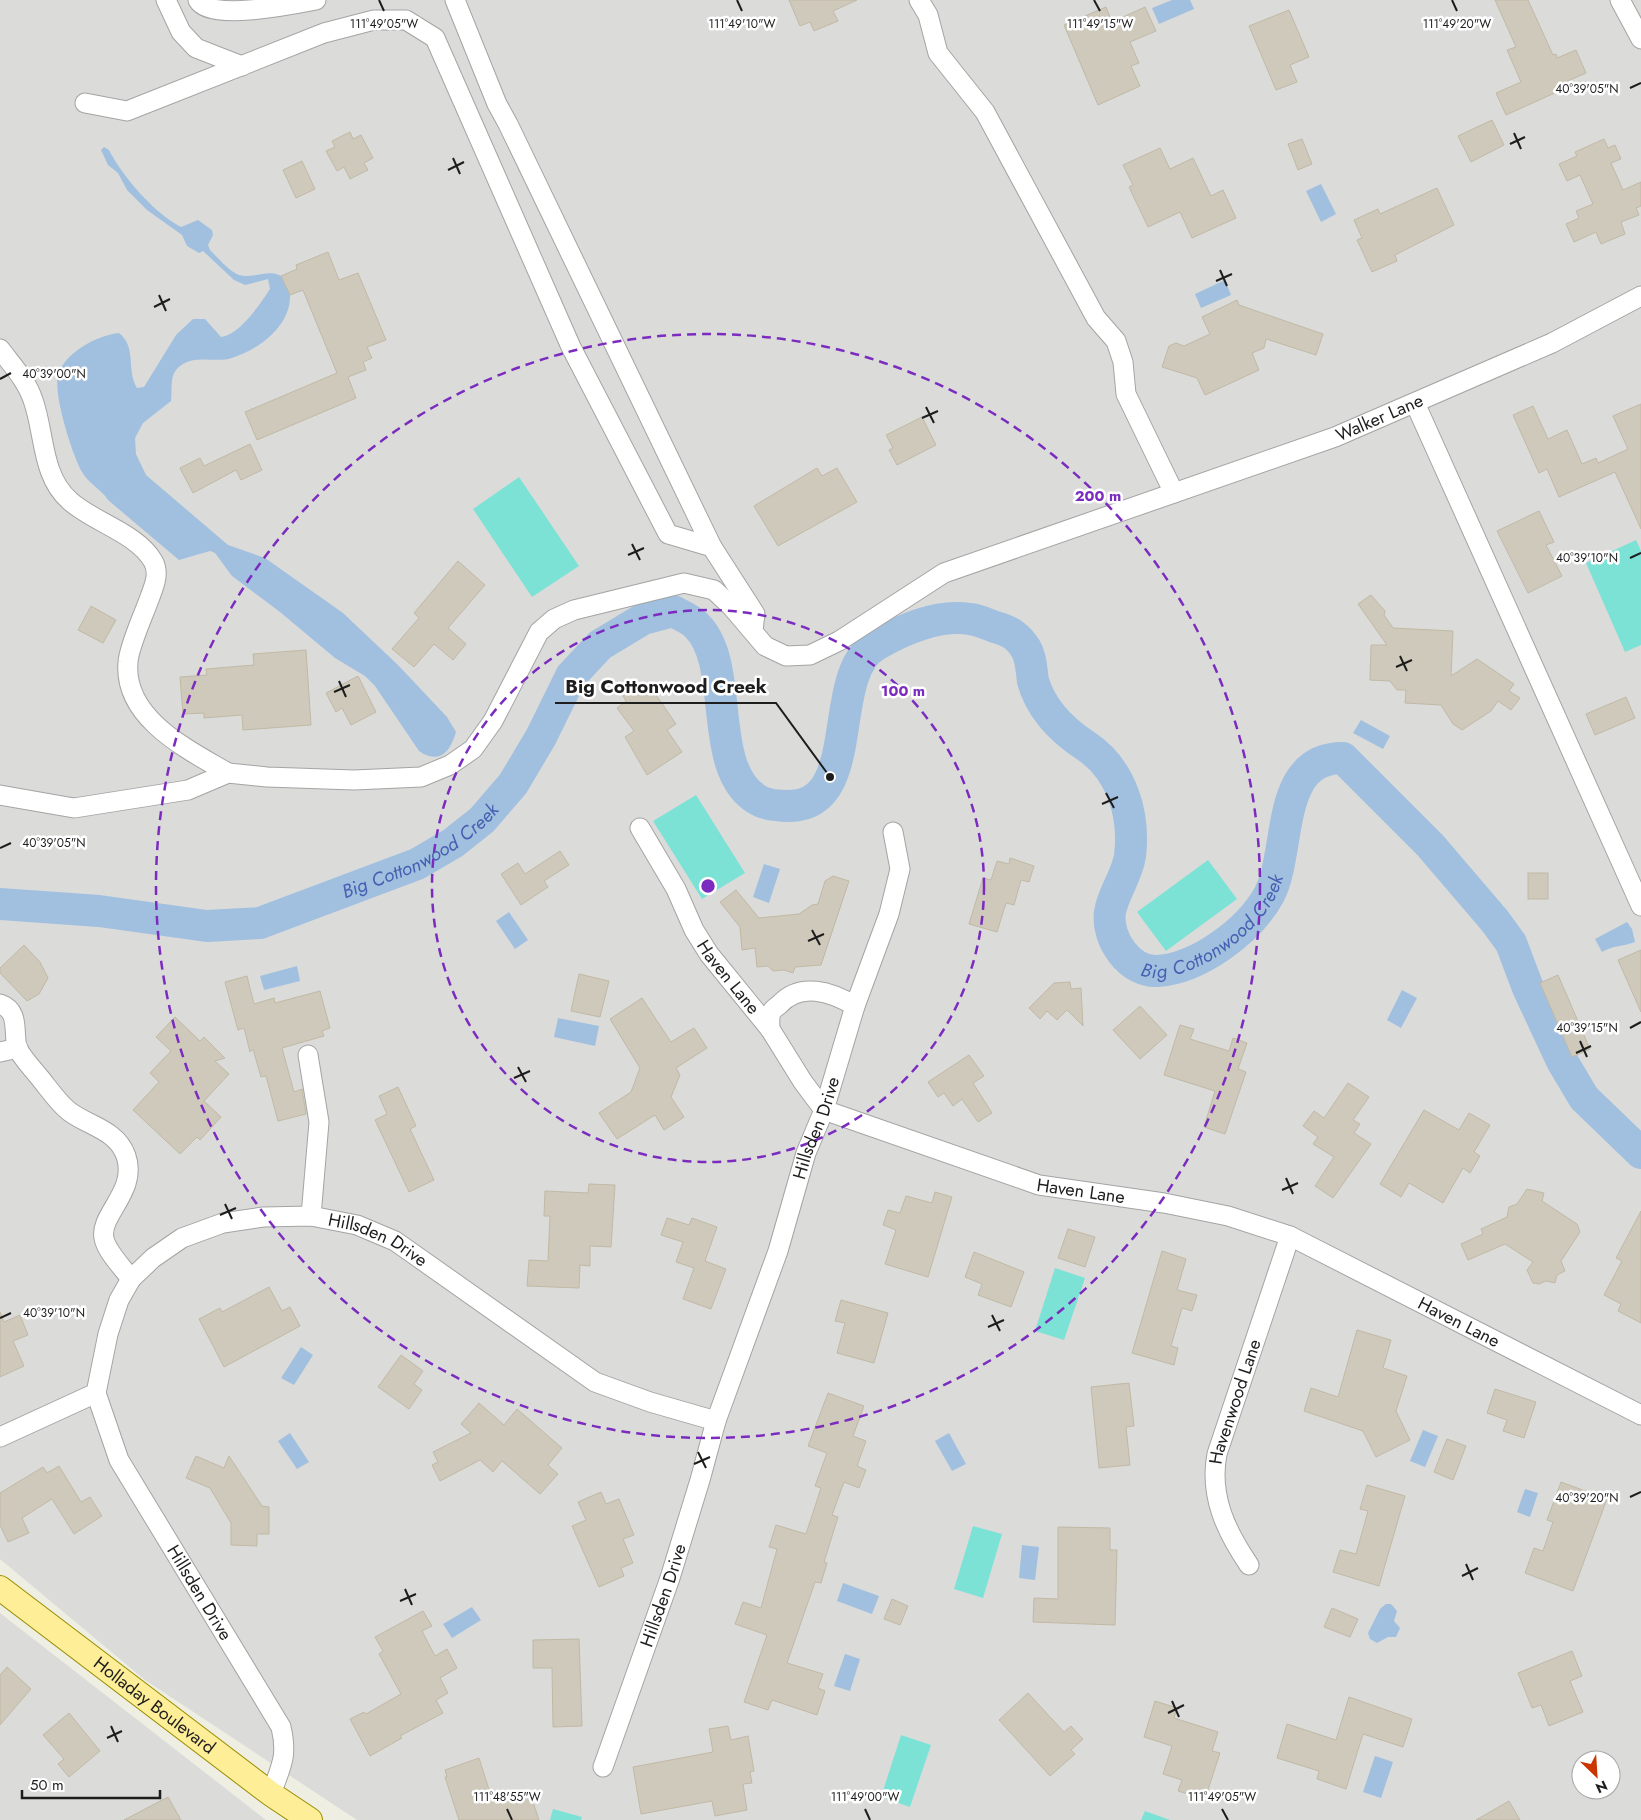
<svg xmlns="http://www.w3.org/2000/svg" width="1641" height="1820" font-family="Jost,sans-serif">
  <rect width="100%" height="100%" fill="#efeee3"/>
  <!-- residential -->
  <g fill="#dbdbda" fill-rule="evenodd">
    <path d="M0,0H1641V1820H357L145,1680L0,1559ZM1581,1760H1611V1790H1581Z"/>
    <polygon points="0,1613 108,1697 266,1820 0,1820"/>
  </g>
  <!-- pitch -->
  <g fill="#7de2d6">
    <polygon points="519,477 579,566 532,597 473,509"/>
    <polygon points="1636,540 1641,551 1641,645 1625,652 1586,563"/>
    <polygon points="696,795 745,873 702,899 653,821"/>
    <polygon points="1208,860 1237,899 1166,951 1137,912"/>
    <polygon points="1055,1268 1085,1278 1064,1340 1035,1331"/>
    <polygon points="973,1526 1002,1534 983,1598 954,1589"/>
    <polygon points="901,1735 931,1745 910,1807 881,1797"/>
    <polygon points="553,1809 582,1817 581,1820 550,1820"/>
    <polygon points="1145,1811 1170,1820 1141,1820"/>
  </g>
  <!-- water -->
  <g fill="#a1c0df">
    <polygon points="1172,0 1190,0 1194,9 1159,24 1152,8"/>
    <path d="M104,147L109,150C123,177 154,213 181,227L198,220L212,230L213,235L208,245L210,250C218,258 229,271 239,275C254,280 272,265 286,280C290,284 289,290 290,295C291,326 258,350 232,358C216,363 198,355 183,364C168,373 173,386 171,401L143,423L135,438L136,454L146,475L228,545L265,558L343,613L398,665L447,717L456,732C450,752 440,765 419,751L375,686L365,676L335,658L280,612L232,576L215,553L210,551L179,560L108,500C101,489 88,483 82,472C72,454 53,394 58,375C65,352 98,335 119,333C137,347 126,370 137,388L144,387L176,335L193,319H205L221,337C240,335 260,304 270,289L268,279L245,285L234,280L203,251L199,253L187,246L182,235L147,210L127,190L118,173L108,165L101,150Z"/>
    <polygon points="1321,184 1336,214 1321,222 1306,191"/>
    <polygon points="1225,280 1231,295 1201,308 1195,294"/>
    <polygon points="1361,720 1390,736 1383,749 1353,733"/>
    <polygon points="764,864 780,869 769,903 753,897"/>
    <polygon points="509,912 528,940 515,949 496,921"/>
    <path d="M1627,922L1632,929L1635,942C1622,947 1614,945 1602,952L1595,939Z"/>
    <polygon points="297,966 300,981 264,990 260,976"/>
    <polygon points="1402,990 1417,998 1401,1028 1387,1020"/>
    <polygon points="558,1018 599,1026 595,1046 554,1037"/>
    <polygon points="301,1347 313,1355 294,1385 281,1378"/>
    <polygon points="1423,1430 1438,1436 1425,1467 1410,1461"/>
    <polygon points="290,1433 309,1462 297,1469 278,1441"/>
    <polygon points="949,1433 966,1464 952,1471 935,1441"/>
    <polygon points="1525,1489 1538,1493 1530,1517 1517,1512"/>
    <polygon points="1022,1545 1039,1547 1035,1580 1019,1578"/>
    <polygon points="843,1583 879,1596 872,1614 837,1601"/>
    <polygon points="1386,1604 1391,1604 1397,1611 1394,1621 1400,1628 1396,1637 1388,1637 1377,1643 1370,1639 1368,1633 1380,1609"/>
    <polygon points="472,1607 481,1620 452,1638 443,1624"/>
    <polygon points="845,1654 860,1659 850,1691 834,1686"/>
    <polygon points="1375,1756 1393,1762 1381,1798 1363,1792"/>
  </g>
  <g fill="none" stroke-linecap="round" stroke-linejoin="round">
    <!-- river -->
    <path stroke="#a1c0df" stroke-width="32" id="s1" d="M0,904L99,911L207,926L260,923L417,864L453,843L482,820L513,784L541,737L571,676L600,645L643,619L673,611C680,615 690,619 696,625C737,664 705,769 758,800C766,805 780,806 790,806C864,804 825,674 876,645C903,629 939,614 970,619C979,620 987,624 995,627C1010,631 1018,636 1026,649C1032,660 1031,669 1033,681C1041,709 1063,731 1086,746C1122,770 1135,815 1130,856C1127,876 1113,893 1110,912C1106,939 1130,973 1158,971C1199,968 1249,931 1269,895C1292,851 1274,758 1343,758L1430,845L1495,921L1511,943L1528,988L1562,1061L1584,1098L1641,1153"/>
  </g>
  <!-- building -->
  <g fill="#cfc9bc" stroke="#c1b9a4">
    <polygon points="789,0 857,0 833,11 838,21 814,31 810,22 800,26"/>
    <polygon points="1495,0 1528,0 1553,55 1556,54 1557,58 1576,50 1586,73 1554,87 1557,92 1506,115 1496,93 1521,82 1507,50 1516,47"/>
    <polygon points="1106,7 1112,22 1145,7 1156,31 1130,42 1139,63 1131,66 1140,86 1098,105 1064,25"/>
    <polygon points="1289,10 1309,57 1290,65 1297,82 1276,90 1249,26"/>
    <polygon points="1492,120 1504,145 1471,162 1458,136"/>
    <polygon points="350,132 353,139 361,135 373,158 364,163 368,170 350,179 344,167 337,171 326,151 335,147 332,141"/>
    <polygon points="1302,139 1312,164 1298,170 1288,144"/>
    <polygon points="1604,139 1608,148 1615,145 1621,159 1611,163 1623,190 1641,182 1641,206 1636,208 1639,215 1621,222 1625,234 1601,244 1596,232 1574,242 1566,224 1579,218 1576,211 1593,204 1580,175 1567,181 1559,164 1577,156 1575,152"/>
    <polygon points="1160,148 1170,169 1193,158 1211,196 1223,190 1236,218 1192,238 1180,212 1148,227 1129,187 1133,185 1123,165"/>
    <polygon points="302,161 315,189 296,198 283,170"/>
    <polygon points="1437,188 1454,225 1395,255 1397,261 1372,272 1357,240 1362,238 1354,220 1378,209 1380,214"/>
    <polygon points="328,252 339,280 358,273 386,340 367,347 372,358 363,362 366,370 348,377 356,398 257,440 245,412 337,373 303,290 290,295 281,276 297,269 296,265"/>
    <polygon points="1237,300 1239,305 1323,334 1316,355 1266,339 1264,348 1252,353 1259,370 1205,395 1197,378 1162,367 1169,346 1176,343 1184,346 1210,334 1202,317"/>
    <polygon points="1641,404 1641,529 1615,472 1559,497 1547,469 1539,473 1513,415 1533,406 1548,439 1567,430 1582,464 1596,458 1598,463 1628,449 1613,416"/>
    <polygon points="922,417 936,445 897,465 889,450 893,448 886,435"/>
    <polygon points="250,444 262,470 241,480 236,470 193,493 180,468 200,458 204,466"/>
    <polygon points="817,468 822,476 837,468 857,502 778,546 754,506"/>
    <polygon points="1539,511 1554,542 1546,545 1562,576 1528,593 1497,531"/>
    <polygon points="458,561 485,585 448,628 466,644 453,660 434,644 414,667 392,649 419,618 414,613"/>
    <polygon points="1371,595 1385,611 1384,615 1393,628 1453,631 1451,676 1477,659 1514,684 1509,691 1520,698 1511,710 1498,701 1491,711 1462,730 1453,724 1441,705 1405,703 1406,690 1397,690 1390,681 1370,680 1371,645 1387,645 1358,604"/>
    <polygon points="91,606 116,620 103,643 78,630"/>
    <polygon points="306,650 311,725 243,730 242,715 204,718 204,713 183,714 180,677 207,675 206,669 254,665 253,654"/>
    <polygon points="358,676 376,712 351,725 342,708 336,712 326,693"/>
    <polygon points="650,686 676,724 667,730 682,752 647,775 625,737 634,731 617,708 626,701 623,696 635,688 638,694"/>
    <polygon points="1626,697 1635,718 1595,735 1586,714"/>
    <polygon points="560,851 569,865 544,881 548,887 521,905 501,874 518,863 525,874"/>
    <polygon points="1010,858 1034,866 1029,882 1021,880 1014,905 1006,903 997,932 969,924 983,878 991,880 997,861 1009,864"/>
    <rect x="1528" y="873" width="20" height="26"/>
    <polygon points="833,876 849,881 821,965 795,967 793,973 784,970 773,971 768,966 757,967 755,948 742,950 740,927 720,902 736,890 759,918 799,914 812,905 818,904 825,881"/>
    <polygon points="24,945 40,962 48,978 39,994 27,1001 0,973 0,968"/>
    <polygon points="1641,950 1641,1012 1618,960"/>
    <polygon points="579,974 609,981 600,1017 571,1011"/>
    <polygon points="1558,975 1590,1049 1572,1057 1540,983"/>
    <polygon points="247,976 254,1004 274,998 275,1003 320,991 330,1028 322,1031 324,1036 282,1048 294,1092 302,1089 306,1114 278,1121 266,1076 261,1077 253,1049 250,1052 244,1028 238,1030 225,982"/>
    <polygon points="1070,982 1071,989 1081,988 1083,1026 1067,1010 1057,1020 1047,1011 1040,1019 1029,1008 1054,983"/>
    <polygon points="642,998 671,1042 694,1028 707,1048 676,1068 680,1075 671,1097 684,1117 664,1130 655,1115 617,1139 599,1113 631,1092 640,1068 610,1019"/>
    <polygon points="1140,1006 1167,1035 1140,1059 1113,1030"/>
    <polygon points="175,1017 200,1041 204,1037 225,1058 215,1061 229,1074 204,1101 221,1117 200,1140 197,1137 180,1154 133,1110 159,1082 150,1073 171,1051 156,1037"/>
    <polygon points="1180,1025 1194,1029 1190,1039 1229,1051 1233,1038 1247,1043 1238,1069 1246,1072 1225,1134 1204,1127 1215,1091 1164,1075"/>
    <polygon points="969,1055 984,1076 973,1083 992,1113 978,1122 962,1099 953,1106 944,1093 938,1097 928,1082"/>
    <polygon points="1348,1083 1369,1097 1353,1120 1360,1124 1354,1133 1371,1144 1333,1198 1315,1186 1334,1157 1313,1144 1318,1137 1303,1126 1314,1111 1324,1118"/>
    <polygon points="398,1087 416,1126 410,1129 434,1180 409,1192 375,1120 387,1114 379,1096"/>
    <polygon points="1424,1110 1459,1130 1469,1113 1490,1125 1474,1152 1480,1156 1470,1173 1463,1168 1443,1203 1409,1183 1401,1197 1380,1184"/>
    <polygon points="589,1184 615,1185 611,1247 590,1246 590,1266 580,1265 579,1288 527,1286 529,1260 548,1261 550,1216 544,1216 545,1191 588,1193"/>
    <polygon points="1527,1189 1544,1193 1542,1201 1577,1224 1580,1232 1561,1261 1565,1271 1557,1275 1555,1283 1546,1281 1539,1284 1533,1283 1527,1270 1533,1262 1505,1244 1468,1260 1461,1244 1483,1234 1481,1229 1507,1217 1509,1207 1517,1204"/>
    <polygon points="935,1192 952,1197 928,1277 885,1264 896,1230 883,1225 888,1210 900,1213 906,1196 932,1203"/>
    <polygon points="1641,1211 1641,1323 1618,1311 1621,1304 1604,1295 1622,1261 1616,1258"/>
    <polygon points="667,1218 689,1225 692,1218 717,1227 705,1261 726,1269 711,1309 683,1299 694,1268 676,1262 683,1242 661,1235"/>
    <polygon points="1068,1229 1095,1237 1085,1267 1058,1258"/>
    <polygon points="1162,1251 1186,1259 1177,1290 1197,1295 1192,1311 1182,1308 1171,1346 1178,1348 1174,1365 1132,1353"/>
    <polygon points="974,1252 1024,1272 1011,1307 978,1295 982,1284 965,1277"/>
    <polygon points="269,1287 282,1311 290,1307 300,1326 224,1367 199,1319 220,1308 222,1312"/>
    <polygon points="841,1300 888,1313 874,1363 837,1353 845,1323 835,1321"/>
    <polygon points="0,1312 4,1322 20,1315 28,1335 13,1341 24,1366 0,1377"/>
    <polygon points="1357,1330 1391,1340 1383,1368 1407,1376 1396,1411 1410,1440 1376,1457 1363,1431 1304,1411 1311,1388 1338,1397"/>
    <polygon points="401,1355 423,1371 414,1384 422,1390 409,1409 378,1387"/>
    <polygon points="1129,1383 1134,1426 1126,1427 1130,1465 1099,1468 1091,1387"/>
    <polygon points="1495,1389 1536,1402 1524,1438 1503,1431 1507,1420 1487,1413"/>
    <polygon points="828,1393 864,1406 853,1436 866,1441 857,1466 866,1470 859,1488 844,1482 832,1515 838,1517 824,1562 827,1563 821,1583 815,1582 787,1663 823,1674 818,1688 825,1691 817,1715 772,1700 768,1710 744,1702 767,1635 735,1624 743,1602 761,1608 777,1549 769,1547 776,1525 806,1534 821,1488 815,1486 827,1453 808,1446"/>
    <polygon points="479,1403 504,1425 517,1409 562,1448 548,1465 558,1474 540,1494 502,1461 493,1472 480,1460 440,1481 432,1465 438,1462 433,1452 471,1433 461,1424"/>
    <polygon points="1447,1439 1466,1446 1453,1480 1434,1472"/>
    <polygon points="196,1456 224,1468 229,1456 262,1506 269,1507 269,1534 257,1534 257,1546 231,1545 231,1523 210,1488 186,1478"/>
    <polygon points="59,1466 81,1502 90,1497 102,1516 74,1534 52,1499 22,1518 29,1533 8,1542 0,1525 0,1493 43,1467 47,1473"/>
    <polygon points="1561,1482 1607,1499 1573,1591 1525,1573 1534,1548 1543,1551 1553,1522 1547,1520"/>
    <polygon points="1367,1485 1405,1496 1379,1586 1333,1572 1340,1550 1356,1554 1368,1511 1360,1509"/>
    <polygon points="601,1492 606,1504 619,1499 634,1535 623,1539 633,1563 621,1568 624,1576 599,1587 572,1526 586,1520 578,1502"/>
    <polygon points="1058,1527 1110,1528 1110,1550 1117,1550 1115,1625 1033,1622 1034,1598 1058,1599"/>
    <polygon points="892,1599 908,1606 900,1625 884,1619"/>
    <polygon points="1332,1608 1358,1619 1350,1637 1324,1627"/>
    <polygon points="423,1611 432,1626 422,1631 435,1656 447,1649 457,1668 440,1678 448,1693 436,1700 443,1713 400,1736 402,1738 370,1756 350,1719 364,1712 366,1714 401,1694 379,1654 383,1651 375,1637"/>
    <polygon points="579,1639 582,1726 553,1727 552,1668 533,1668 533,1640"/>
    <polygon points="1572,1651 1582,1676 1570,1681 1583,1712 1549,1726 1541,1705 1532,1708 1518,1673"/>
    <polygon points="7,1667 31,1689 0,1725 0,1675"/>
    <polygon points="1028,1693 1064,1732 1071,1726 1083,1739 1071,1750 1075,1754 1050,1776 999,1720"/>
    <polygon points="1349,1697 1412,1719 1403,1747 1363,1734 1346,1789 1317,1779 1319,1771 1277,1758 1287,1724 1336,1740"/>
    <polygon points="1155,1701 1177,1708 1174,1718 1218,1732 1212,1751 1220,1753 1205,1799 1178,1791 1182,1780 1163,1774 1172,1746 1144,1737"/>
    <polygon points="69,1713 100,1751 69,1777 58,1764 64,1759 43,1735"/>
    <polygon points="728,1726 731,1740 748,1736 754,1771 750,1772 752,1783 743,1784 747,1810 715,1816 712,1801 641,1814 633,1767 713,1752 709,1729"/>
    <polygon points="479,1758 492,1799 515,1791 516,1794 529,1790 539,1820 459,1820 445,1777 447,1777 445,1770"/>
    <polygon points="168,1797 181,1820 124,1820"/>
    <polygon points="1509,1801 1520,1820 1476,1820"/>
  </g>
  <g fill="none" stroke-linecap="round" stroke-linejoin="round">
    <!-- minor casing -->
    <g stroke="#a4a4a4" stroke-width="21">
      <g id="minor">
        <polyline points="166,0 181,32 196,48 242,66"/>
        <path d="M198,0C209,22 295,4 316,0"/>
        <polyline points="455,0 497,104 508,124 712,547"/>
        <polyline points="919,0 928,15 938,53 985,112 1096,318 1116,341 1123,362 1126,394 1174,493"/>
        <polyline points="1620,0 1641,39"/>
        <polyline points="85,103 127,111 324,33 374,20 406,20 435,38 571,347 668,534 712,547 755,614 753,630"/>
        <path d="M0,349C12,365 27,381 33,400C45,433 41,476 70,501C93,522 137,533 153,561C160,573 154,586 150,597C144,614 129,646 128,662C123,718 187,749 228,773"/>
        <polyline points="1415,403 1641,906"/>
        <path id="s2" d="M0,795L74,808L188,790L228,773L267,777L354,780L421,777L450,765L473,749L493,721L539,632L554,619L574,610L684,583L714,590L731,606L765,646L786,656L810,655L839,641L944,573L1335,437L1552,343L1641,296"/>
        <path id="s3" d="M640,828L676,889L694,930L709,954L770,1029L803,1082L824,1110L1039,1185L1164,1203L1228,1216L1290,1236L1641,1415"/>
        <path d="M0,1004C20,1011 13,1031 17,1047C21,1057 33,1069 40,1078C49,1089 59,1104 70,1112C89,1126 117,1130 126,1156C138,1191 99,1215 104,1238C106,1251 123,1268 131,1279"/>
        <path d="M770,1029C770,1025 769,1018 771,1013C772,1010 776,1007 779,1005C800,981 832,992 855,1006"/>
        <polyline points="0,1052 18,1048"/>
        <polyline points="308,1055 319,1122 311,1216"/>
        <path id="s4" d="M96,1393L119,1460L281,1727C288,1757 281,1766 271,1794"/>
        <path id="s5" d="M0,1437L96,1393L108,1334L119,1300L131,1279L153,1258L182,1238L223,1223L263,1217L311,1216L357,1225L395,1241L595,1382L650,1402L716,1421"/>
        <path id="s6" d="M1249,1565C1226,1531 1209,1496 1217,1454L1290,1236"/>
        <path id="s7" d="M603,1767L670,1578L700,1480L716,1421L778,1251L806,1153L824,1110L855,1006L889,914L900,869L893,832"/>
      </g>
    </g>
    <!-- major casing -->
    <g stroke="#978d00" stroke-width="26">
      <g id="major">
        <path id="s8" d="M0,1588L271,1794L310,1820"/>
      </g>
    </g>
    <!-- minor -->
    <use href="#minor" stroke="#fff" stroke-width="19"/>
    <!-- major -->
    <use href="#major" stroke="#ffee98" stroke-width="24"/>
  </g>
  <!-- ticks -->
  <path fill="none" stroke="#1d1d1d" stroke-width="2" d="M379,0L384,11M737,0L742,11M1094,0L1100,11M1452,0L1457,11M1630,88L1641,83M1514,133L1521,149M1510,144L1525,137M453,158L460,174M448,170L464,162M1220,270L1227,286M1216,281L1232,274M159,295L166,311M154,307L170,299M0,379L11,373M926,407L934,423M922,418L938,411M632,544L640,560M628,555L644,548M1630,558L1641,553M1400,656L1407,671M1396,667L1412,660M339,681L346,697M334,692L350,685M1106,793L1114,808M1102,804L1118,797M0,848L11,843M812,930L820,945M808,941L824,934M1630,1028L1641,1022M1580,1041L1587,1057M1576,1053L1591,1046M518,1067L526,1082M514,1078L530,1071M1286,1178L1293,1194M1282,1190L1298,1183M225,1204L232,1219M220,1215L236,1208M992,1315L1000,1331M0,1318L11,1313M988,1327L1004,1320M698,1452L706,1468M694,1464L710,1457M1630,1497L1641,1492M1466,1564L1473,1580M1462,1576L1478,1568M405,1589L412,1605M400,1601L416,1594M1172,1701L1179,1717M1168,1713L1184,1705M111,1726L118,1742M107,1738L122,1731M507,1809L512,1820M865,1809L870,1820M1222,1809L1228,1820"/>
  <!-- distance rings -->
  <g fill="none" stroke="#7b2cbf" stroke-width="2.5" stroke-dasharray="9 6">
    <circle cx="708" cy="886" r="276"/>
    <circle cx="708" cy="886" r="552"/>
  </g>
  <g text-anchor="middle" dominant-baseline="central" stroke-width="5" stroke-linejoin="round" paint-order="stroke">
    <!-- street labels -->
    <g font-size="18" fill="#1d1d1d" stroke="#fff">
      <text stroke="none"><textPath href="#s2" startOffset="1550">Walker Lane</textPath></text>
      <text stroke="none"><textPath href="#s3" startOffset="174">Haven Lane</textPath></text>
      <text stroke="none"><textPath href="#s7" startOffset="674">Hillsden Drive</textPath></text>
      <text stroke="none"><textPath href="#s3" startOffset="608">Haven Lane</textPath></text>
      <text stroke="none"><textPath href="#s5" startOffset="495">Hillsden Drive</textPath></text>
      <text stroke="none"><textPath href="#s3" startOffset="1012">Haven Lane</textPath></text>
      <text stroke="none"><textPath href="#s6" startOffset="174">Havenwood Lane</textPath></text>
      <text stroke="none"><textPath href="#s4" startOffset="226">Hillsden Drive</textPath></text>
      <text stroke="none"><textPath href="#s7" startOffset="182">Hillsden Drive</textPath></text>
      <text stroke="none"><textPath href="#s8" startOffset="194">Holladay Boulevard</textPath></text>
    </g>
    <!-- water labels -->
    <g font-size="19" font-style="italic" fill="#465fb1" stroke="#fff">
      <text stroke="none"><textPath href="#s1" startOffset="438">Big Cottonwood Creek</textPath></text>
      <text stroke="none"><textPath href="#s1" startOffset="1874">Big Cottonwood Creek</textPath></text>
    </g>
  </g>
  <g font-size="12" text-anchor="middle" fill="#1d1d1d" stroke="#fff" stroke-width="5" stroke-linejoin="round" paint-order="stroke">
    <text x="384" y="28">111°49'05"W</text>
    <text x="742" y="28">111°49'10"W</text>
    <text x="1100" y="28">111°49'15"W</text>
    <text x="1457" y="28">111°49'20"W</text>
    <text x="1587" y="93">40°39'05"N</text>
    <text x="54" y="378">40°39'00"N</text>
    <text x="1587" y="562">40°39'10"N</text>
    <text x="54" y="847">40°39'05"N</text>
    <text x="1587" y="1032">40°39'15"N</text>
    <text x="54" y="1317">40°39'10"N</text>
    <text x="1587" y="1502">40°39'20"N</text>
    <text x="507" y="1801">111°48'55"W</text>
    <text x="865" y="1801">111°49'00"W</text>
    <text x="1222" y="1801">111°49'05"W</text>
  </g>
  <circle cx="708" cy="886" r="8" fill="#7b2cbf" stroke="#fff" stroke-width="2.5"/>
  <g font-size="15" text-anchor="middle" font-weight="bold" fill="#7b2cbf" stroke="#fff" stroke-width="5" stroke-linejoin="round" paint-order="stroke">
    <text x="1098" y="501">200 m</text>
    <text x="903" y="696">100 m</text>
  </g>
  <!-- callouts -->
  <path fill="none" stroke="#1d1d1d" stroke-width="2" d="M830 777L776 703H555"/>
  <circle fill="#1d1d1d" stroke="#fff" stroke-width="2" cx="830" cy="777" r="5"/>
  <g font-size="19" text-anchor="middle" font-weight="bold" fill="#1d1d1d" stroke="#fff" stroke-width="5" stroke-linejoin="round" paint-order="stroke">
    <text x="666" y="693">Big Cottonwood Creek</text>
  </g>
  <!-- north arrow -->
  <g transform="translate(1596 1775) rotate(155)"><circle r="24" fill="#ffffff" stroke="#a5a5a5"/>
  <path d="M0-4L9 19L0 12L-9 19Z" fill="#cb3600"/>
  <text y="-8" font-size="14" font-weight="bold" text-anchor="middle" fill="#1d1d1d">N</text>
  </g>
  <!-- scale -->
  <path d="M22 1790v8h138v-8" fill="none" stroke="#1d1d1d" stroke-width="2.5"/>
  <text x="30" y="1790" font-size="15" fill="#1d1d1d" stroke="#ffffff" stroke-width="4" paint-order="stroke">50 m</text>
</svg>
